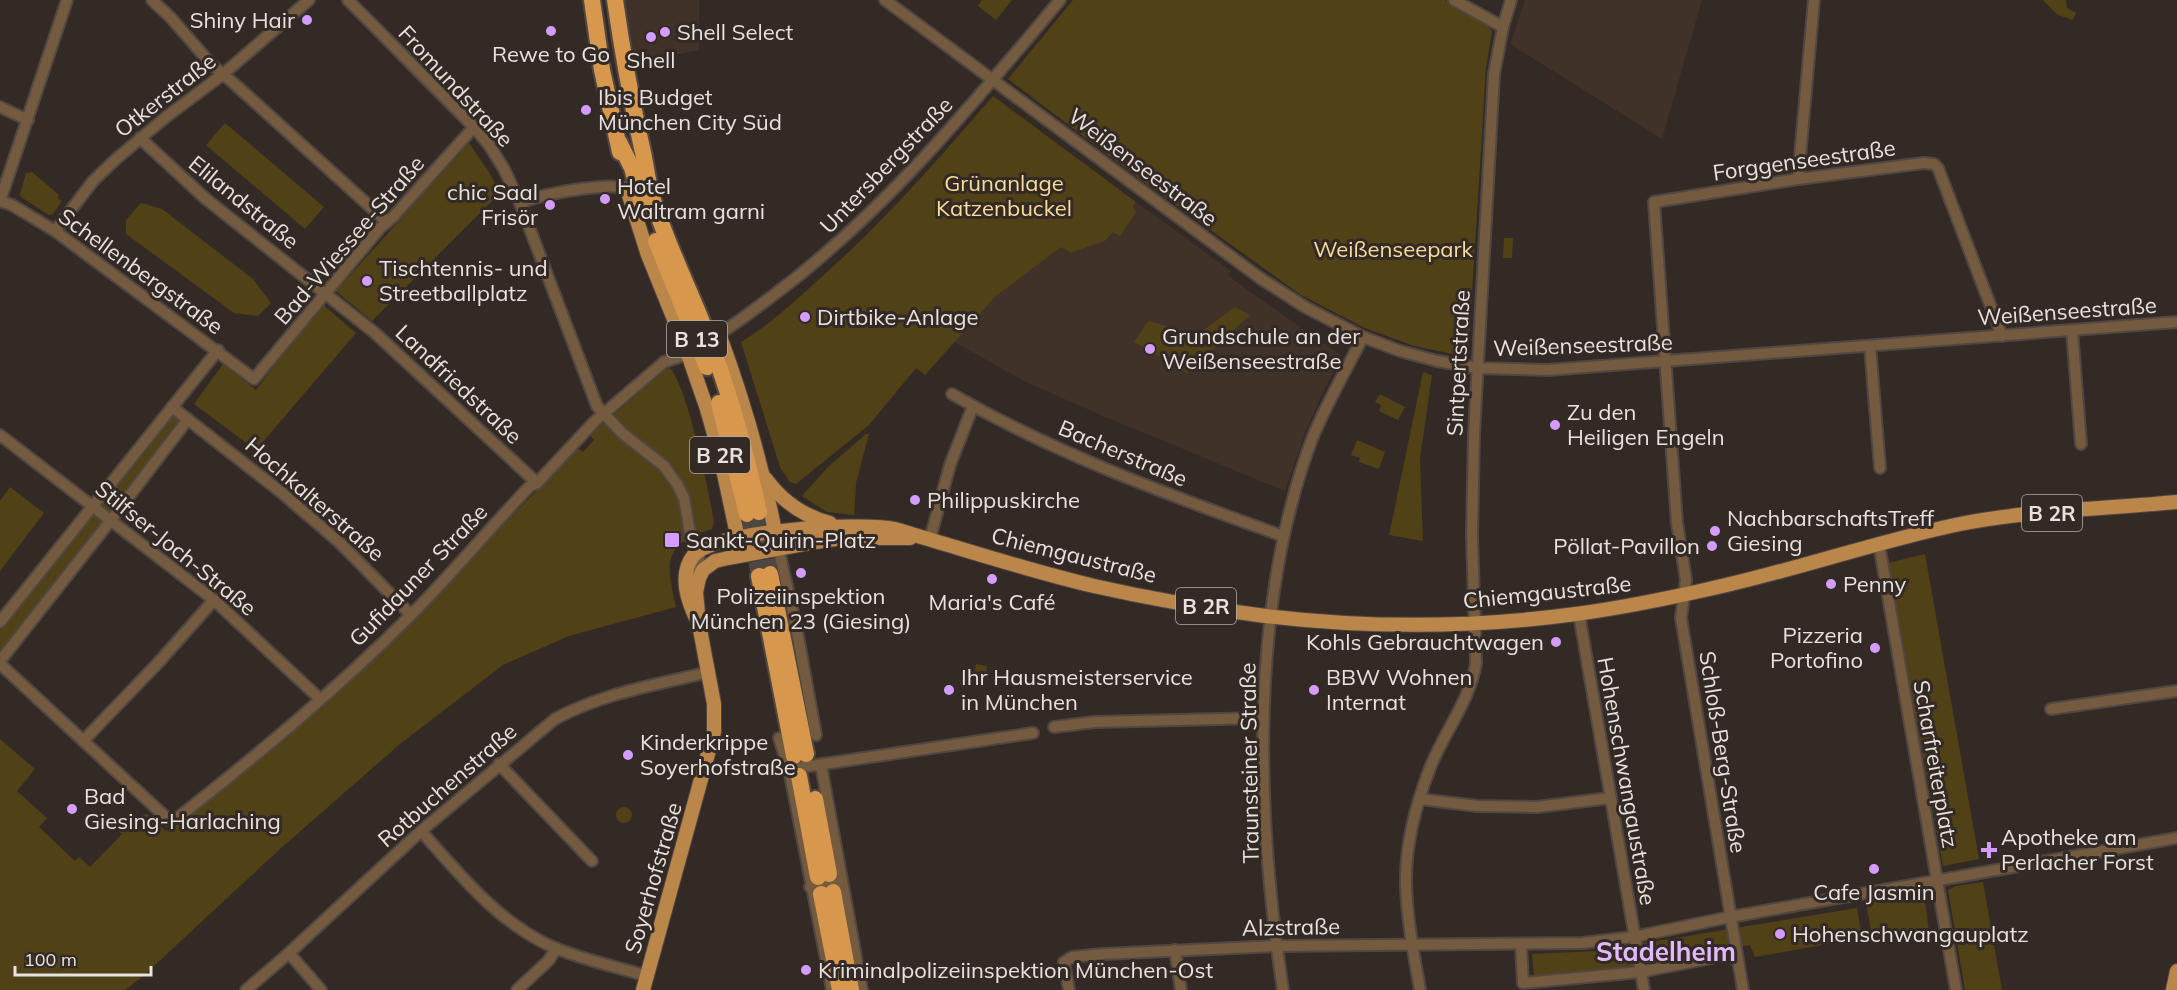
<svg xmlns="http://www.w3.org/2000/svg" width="2177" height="990" font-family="Mulish,sans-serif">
  <rect width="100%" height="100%" fill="#332a25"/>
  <!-- built -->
  <g fill="#403129">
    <polygon points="622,0 699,0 699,50 632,64"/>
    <polygon points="1525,0 1702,0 1662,139 1510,44"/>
    <polygon points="1136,202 1231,271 1228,275 1246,289 1342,356 1321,396 1305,434 1285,491 1103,416 1028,383 954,342 995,297 1061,246 1071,253 1105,241"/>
  </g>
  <!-- green -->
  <g fill="#514117">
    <polygon points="982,0 1012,0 996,20 978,6"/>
    <polygon points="1073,0 1445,0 1486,24 1492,31 1486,68 1468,357 1414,346 1365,328 1301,295 1141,180 1008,79"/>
    <polygon points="2043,0 2066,0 2067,8 2076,13 2073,20 2058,15"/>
    <path d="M993,96L1136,202L1133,206L1136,213L1120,236L1113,232L1105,241L1071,253L1061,247L995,297L925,375L916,368L869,425L796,484L790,482L780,467L741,342C769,325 792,304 816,282C881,225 937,161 993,96Z"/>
    <polygon points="225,123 324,207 305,229 206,145"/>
    <polygon points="469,143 489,172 500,193 372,321 336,291"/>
    <polygon points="32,172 59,195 57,198 62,201 53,214 49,215 21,197 20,194 26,173"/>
    <polygon points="141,203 162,209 253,279 271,303 258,316 234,313 126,234 126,220"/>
    <polygon points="1504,238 1513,238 1512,258 1503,258"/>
    <polygon points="321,303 356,333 256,450 194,404 223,364 256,390"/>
    <polygon points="1235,307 1250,315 1187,373 1134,342 1148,321 1198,334"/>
    <path d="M670,368C688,389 709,491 714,522L712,529C662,545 666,562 676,607L569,636L503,665L400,744L280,849L142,977L125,990H0V739L35,769L17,791L47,818L39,827L75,861L79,857L90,867L122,834L114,827L120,821L147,814L166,831L266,754L380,651L578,448L583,452L594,440L590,435L665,370Z"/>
    <polygon points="1423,372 1432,375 1420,458 1423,541 1389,535"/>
    <polygon points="1380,394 1405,407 1398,420 1379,411 1381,405 1375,402"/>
    <polygon points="174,413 186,422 112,515 100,506"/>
    <polygon points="866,434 869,434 856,483 854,515 827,512 802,496 828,467"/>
    <polygon points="1357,440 1385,452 1379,469 1359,462 1360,458 1351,455"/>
    <polygon points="10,487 44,513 0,571 0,501"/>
    <polygon points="92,514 103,523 0,653 0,630"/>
    <polygon points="1925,554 1979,859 1943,866 1888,563"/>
    <polygon points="976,664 987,666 985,680 973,679"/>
    <circle cx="624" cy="815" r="8"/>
    <polygon points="1983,882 2002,990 1965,990 1948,890 1956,886"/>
    <polygon points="1924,893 1929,932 1873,942 1866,903"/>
    <polygon points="1857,908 1862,938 1755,957 1750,945 1607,971 1534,977 1532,954 1596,951"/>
  </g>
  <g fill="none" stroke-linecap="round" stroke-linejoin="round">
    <!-- highway-tunnel -->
    <g stroke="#4e4641" stroke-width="16" stroke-dasharray="16 8" stroke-linecap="butt">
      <polyline points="759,512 770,574"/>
      <polyline points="747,514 759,576"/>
    </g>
    <!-- minor casing -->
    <g stroke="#504743" stroke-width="14">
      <g id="minor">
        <polyline points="152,0 171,18 212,65 238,87 387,222"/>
        <polyline points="348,0 474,127 489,145 504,169 520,203 597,406 622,433 664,466 677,484 684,498 691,539 699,558 695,579"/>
        <polyline points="885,0 1260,278 1305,307 1363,337 1400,351 1437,361 1478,368 1548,370 2177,322"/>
        <polyline points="1454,0 1503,27"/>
        <polyline points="0,107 28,120"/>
        <polyline points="140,138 206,199 375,333 537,483"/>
        <polyline points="1798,179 1814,0"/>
        <polyline points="0,201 12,205 55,231 254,379 380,228 393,217 474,127"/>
        <polyline points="0,201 67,0"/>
        <path d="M520,203C538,195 610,181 627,189"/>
        <polyline points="55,231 93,181 116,159 166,117 222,75 309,0"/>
        <polyline points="2072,330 2081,444"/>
        <path d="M719,334C737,323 754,310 771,297C883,214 971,106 1060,0"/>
        <polyline points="1870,346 1880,468"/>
        <path d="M952,394C1056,454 1171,496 1283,536"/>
        <polyline points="172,407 282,493 340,543 411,615"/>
        <polyline points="0,435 214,600 320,699"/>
        <polyline points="930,539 950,465 973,406"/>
        <polyline points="777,542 796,626 816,735"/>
        <polyline points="1879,544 1956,990"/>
        <polyline points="1579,614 1644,990"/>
        <polyline points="0,622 218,350"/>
        <polyline points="0,661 111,520 188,419"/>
        <path d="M0,664L169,820H175C256,756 336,690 409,617C451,575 489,529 530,486L537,483L594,422L664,362L688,354"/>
        <polyline points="2051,709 2177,691"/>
        <polyline points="1054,727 1094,722 1263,718"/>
        <polyline points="779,738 789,769 832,990"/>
        <polyline points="83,741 158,663 214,600"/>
        <polyline points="499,764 592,861"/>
        <polyline points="821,765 862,990"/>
        <polyline points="789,769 1033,733"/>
        <polyline points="1420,799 1477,806 1537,807 1610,798"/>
        <path d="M421,831C460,875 499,924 555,948C584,960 617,967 647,976"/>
        <polyline points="810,887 841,881"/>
        <polyline points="1521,945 1523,983 1640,972 1737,953"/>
        <polyline points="1175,950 1181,990"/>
        <polyline points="289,953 321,990"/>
        <path d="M246,990L289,953L421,831L555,719C603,693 656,685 709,672"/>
        <polyline points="517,990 549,960 556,948"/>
        <polyline points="1069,990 1064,962 1072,957 1103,954 1277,946 1582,943 1633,937 1730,917 2177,838"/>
        <path d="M1283,990C1256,814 1249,607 1312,439C1326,404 1346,370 1363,337"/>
        <path d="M1420,990C1414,955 1407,920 1406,885C1405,846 1416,804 1430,768C1444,732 1470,701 1476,663L1472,536L1474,434L1494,74L1503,27L1511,0"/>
        <polyline points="1743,990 1681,618 1686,580 1677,523 1654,202 1798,179 1924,163 1934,164 1938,168 2002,336"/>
      </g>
    </g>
    <!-- major casing -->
    <g stroke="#504743" stroke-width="16">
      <g id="major">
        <polyline points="627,189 648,255 688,354 707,409 720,455 738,539 745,545"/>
        <path d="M719,334C743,399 762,464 775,532L771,540"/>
        <path d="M766,479C782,501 803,516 830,523"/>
        <path d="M699,624C689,605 678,576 693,556C714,530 861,522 895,529C903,531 910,534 918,536C976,553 1034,572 1094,586C1147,598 1204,608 1258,615C1362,628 1472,628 1576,614C1620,608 1665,599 1709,589C1792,571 1872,543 1955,525C2028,510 2104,509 2177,502"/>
        <polyline points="643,990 714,732 714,704 699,624 696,592 699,578 703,570 715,561 728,558 815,542 842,538 910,538"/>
        <polyline points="2173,990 2177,971"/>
      </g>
    </g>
    <!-- highway casing -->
    <g stroke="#504743" stroke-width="20">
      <g id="highway">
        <polyline points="592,0 602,70 620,152"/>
        <path d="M615,0C622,50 631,99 642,148C646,164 647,180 652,197C667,245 690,290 708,337C730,393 746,452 759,512"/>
        <polyline points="619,142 632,168 643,206"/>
        <polyline points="656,241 707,367"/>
        <polyline points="719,403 747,514"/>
        <polyline points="770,574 806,754"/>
        <polyline points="759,576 794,756"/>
        <polyline points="799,776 818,877"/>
        <polyline points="815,799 829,874"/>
        <polyline points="833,892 851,990"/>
        <polyline points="821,894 840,990"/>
      </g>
    </g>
    <!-- minor -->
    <use href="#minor" stroke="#745a3e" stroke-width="10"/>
    <!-- major -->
    <use href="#major" stroke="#bb864a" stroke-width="14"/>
    <!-- highway -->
    <use href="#highway" stroke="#d7974d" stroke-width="16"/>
  </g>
  <!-- markers -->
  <g fill="#d49cfc" stroke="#332a25" stroke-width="2">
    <circle cx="307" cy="20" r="6"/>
    <circle cx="551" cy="31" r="6"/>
    <circle cx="665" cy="32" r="6"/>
    <circle cx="651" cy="37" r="6"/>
    <circle cx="586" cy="110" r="6"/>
    <circle cx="605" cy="199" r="6"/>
    <circle cx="550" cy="205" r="6"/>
    <circle cx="367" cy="281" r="6"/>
    <circle cx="805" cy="317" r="6"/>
    <circle cx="1150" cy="349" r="6"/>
    <circle cx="1555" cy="425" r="6"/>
    <circle cx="915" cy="500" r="6"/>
    <circle cx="1715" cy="531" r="6"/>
    <rect x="664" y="532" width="16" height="16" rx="3"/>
    <circle cx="1712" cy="546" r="6"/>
    <circle cx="801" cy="573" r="6"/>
    <circle cx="992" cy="579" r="6"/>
    <circle cx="1831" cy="584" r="6"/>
    <circle cx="1556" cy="642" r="6"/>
    <circle cx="1875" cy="648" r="6"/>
    <circle cx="949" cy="690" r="6"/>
    <circle cx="1314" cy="690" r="6"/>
    <circle cx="628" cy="755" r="6"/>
    <circle cx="72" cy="809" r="6"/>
    <path d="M1986 841h6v6h6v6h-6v6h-6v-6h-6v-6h6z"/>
    <circle cx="1874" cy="869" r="6"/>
    <circle cx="1780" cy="934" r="6"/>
    <circle cx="806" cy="970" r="6"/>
  </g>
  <g text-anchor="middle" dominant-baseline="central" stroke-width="6" stroke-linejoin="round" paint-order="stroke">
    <!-- shield labels -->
    <g fill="#332a25" stroke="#b2aba7" stroke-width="1.5">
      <rect x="667" y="321" width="60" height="36" rx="4.5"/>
      <rect x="690" y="437" width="60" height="36" rx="4.5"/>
      <rect x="2022" y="495" width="60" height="36" rx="4.5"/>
      <rect x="1176" y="588" width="60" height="36" rx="4.5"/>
    </g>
    <g font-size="21" font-weight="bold" fill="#e8e2df">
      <text x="697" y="339">B 13</text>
      <text x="720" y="455">B 2R</text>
      <text x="2052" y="513">B 2R</text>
      <text x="1206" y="606">B 2R</text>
    </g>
    <!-- poi labels -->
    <g font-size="22" fill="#e8e2df" stroke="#332a25" text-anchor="start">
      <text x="295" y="20" text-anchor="end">Shiny Hair</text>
      <text x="677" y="32">Shell Select</text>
      <text x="551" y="54" text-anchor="middle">Rewe to Go</text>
      <text x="651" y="60" text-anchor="middle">Shell</text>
      <text x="598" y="97">Ibis Budget<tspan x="598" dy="25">München City Süd</tspan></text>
      <text x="617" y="186">Hotel<tspan x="617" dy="25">Waltram garni</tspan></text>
      <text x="538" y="192" text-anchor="end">chic Saal<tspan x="538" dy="25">Frisör</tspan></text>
      <text x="379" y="268">Tischtennis- und<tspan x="379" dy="25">Streetballplatz</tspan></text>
      <text x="817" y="317">Dirtbike-Anlage</text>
      <text x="1162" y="336">Grundschule an der<tspan x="1162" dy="25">Weißenseestraße</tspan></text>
      <text x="1567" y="412">Zu den<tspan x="1567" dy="25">Heiligen Engeln</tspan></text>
      <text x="927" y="500">Philippuskirche</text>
      <text x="1727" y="518">NachbarschaftsTreff<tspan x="1727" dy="25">Giesing</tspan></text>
      <text x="686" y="540">Sankt-Quirin-Platz</text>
      <text x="1700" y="546" text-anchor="end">Pöllat-Pavillon</text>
      <text x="1843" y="584">Penny</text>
      <text x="801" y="596" text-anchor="middle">Polizeiinspektion<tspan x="801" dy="25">München 23 (Giesing)</tspan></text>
      <text x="992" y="602" text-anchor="middle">Maria's Café</text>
      <text x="1863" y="635" text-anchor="end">Pizzeria<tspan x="1863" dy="25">Portofino</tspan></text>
      <text x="1544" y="642" text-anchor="end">Kohls Gebrauchtwagen</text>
      <text x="961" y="677">Ihr Hausmeisterservice<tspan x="961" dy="25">in München</tspan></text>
      <text x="1326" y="677">BBW Wohnen<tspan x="1326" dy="25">Internat</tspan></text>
      <text x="640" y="742">Kinderkrippe<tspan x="640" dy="25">Soyerhofstraße</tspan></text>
      <text x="84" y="796">Bad<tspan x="84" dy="25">Giesing-Harlaching</tspan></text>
      <text x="2001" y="837">Apotheke am<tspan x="2001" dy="25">Perlacher Forst</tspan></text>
      <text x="1874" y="892" text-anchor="middle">Cafe Jasmin</text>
      <text x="1792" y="934">Hohenschwangauplatz</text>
      <text x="818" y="970">Kriminalpolizeiinspektion München-Ost</text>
    </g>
    <!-- street labels -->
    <g font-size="22" fill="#e8e2df" stroke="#332a25">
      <text transform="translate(456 86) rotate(47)">Fromundstraße</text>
      <text transform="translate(165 95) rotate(-38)">Otkerstraße</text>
      <text transform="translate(1804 160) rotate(-8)">Forggenseestraße</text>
      <text transform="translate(886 165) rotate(-46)">Untersbergstraße</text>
      <text transform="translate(1143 167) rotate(37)">Weißenseestraße</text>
      <text transform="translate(244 202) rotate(39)">Elilandstraße</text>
      <text transform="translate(349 240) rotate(-49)">Bad-Wiessee-Straße</text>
      <text transform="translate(141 271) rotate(36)">Schellenbergstraße</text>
      <text transform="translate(2067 311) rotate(-4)">Weißenseestraße</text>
      <text transform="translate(1583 345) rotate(-2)">Weißenseestraße</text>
      <text transform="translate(1458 363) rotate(-87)">Sintpertstraße</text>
      <text transform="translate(459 384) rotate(43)">Landfriedstraße</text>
      <text transform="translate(1123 453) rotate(23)">Bacherstraße</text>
      <text transform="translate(315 499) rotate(41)">Hochkalterstraße</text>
      <text transform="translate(176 548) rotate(39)">Stilfser-Joch-Straße</text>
      <text transform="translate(1074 555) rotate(14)">Chiemgaustraße</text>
      <text transform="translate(418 575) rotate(-46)">Gufidauner Straße</text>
      <text transform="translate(1547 592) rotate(-6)">Chiemgaustraße</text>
      <text transform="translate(1723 752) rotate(81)">Schloß-Berg-Straße</text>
      <text transform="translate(1249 763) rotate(-91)">Traunsteiner Straße</text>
      <text transform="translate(1936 764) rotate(80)">Scharfreiterplatz</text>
      <text transform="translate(1627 781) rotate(80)">Hohenschwangaustraße</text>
      <text transform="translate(447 785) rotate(-41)">Rotbuchenstraße</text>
      <text transform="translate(653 878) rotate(-74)">Soyerhofstraße</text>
      <text transform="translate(1291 927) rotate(-1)">Alzstraße</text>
    </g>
    <!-- park labels -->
    <g font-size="22" fill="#f8dc9a" stroke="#332a25">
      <text x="1004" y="183">Grünanlage<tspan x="1004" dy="25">Katzenbuckel</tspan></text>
      <text x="1393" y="249">Weißenseepark</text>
    </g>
    <!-- quarter labels -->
    <g font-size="26" font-weight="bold" fill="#e0bafd" stroke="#332a25">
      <text x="1666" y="951">Stadelheim</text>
    </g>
  </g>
  <!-- scale -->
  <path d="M15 966v9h136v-9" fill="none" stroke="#e8e2df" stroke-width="3"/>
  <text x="24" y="966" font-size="18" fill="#e8e2df" stroke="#332a25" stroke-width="4.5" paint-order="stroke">100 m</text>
</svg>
